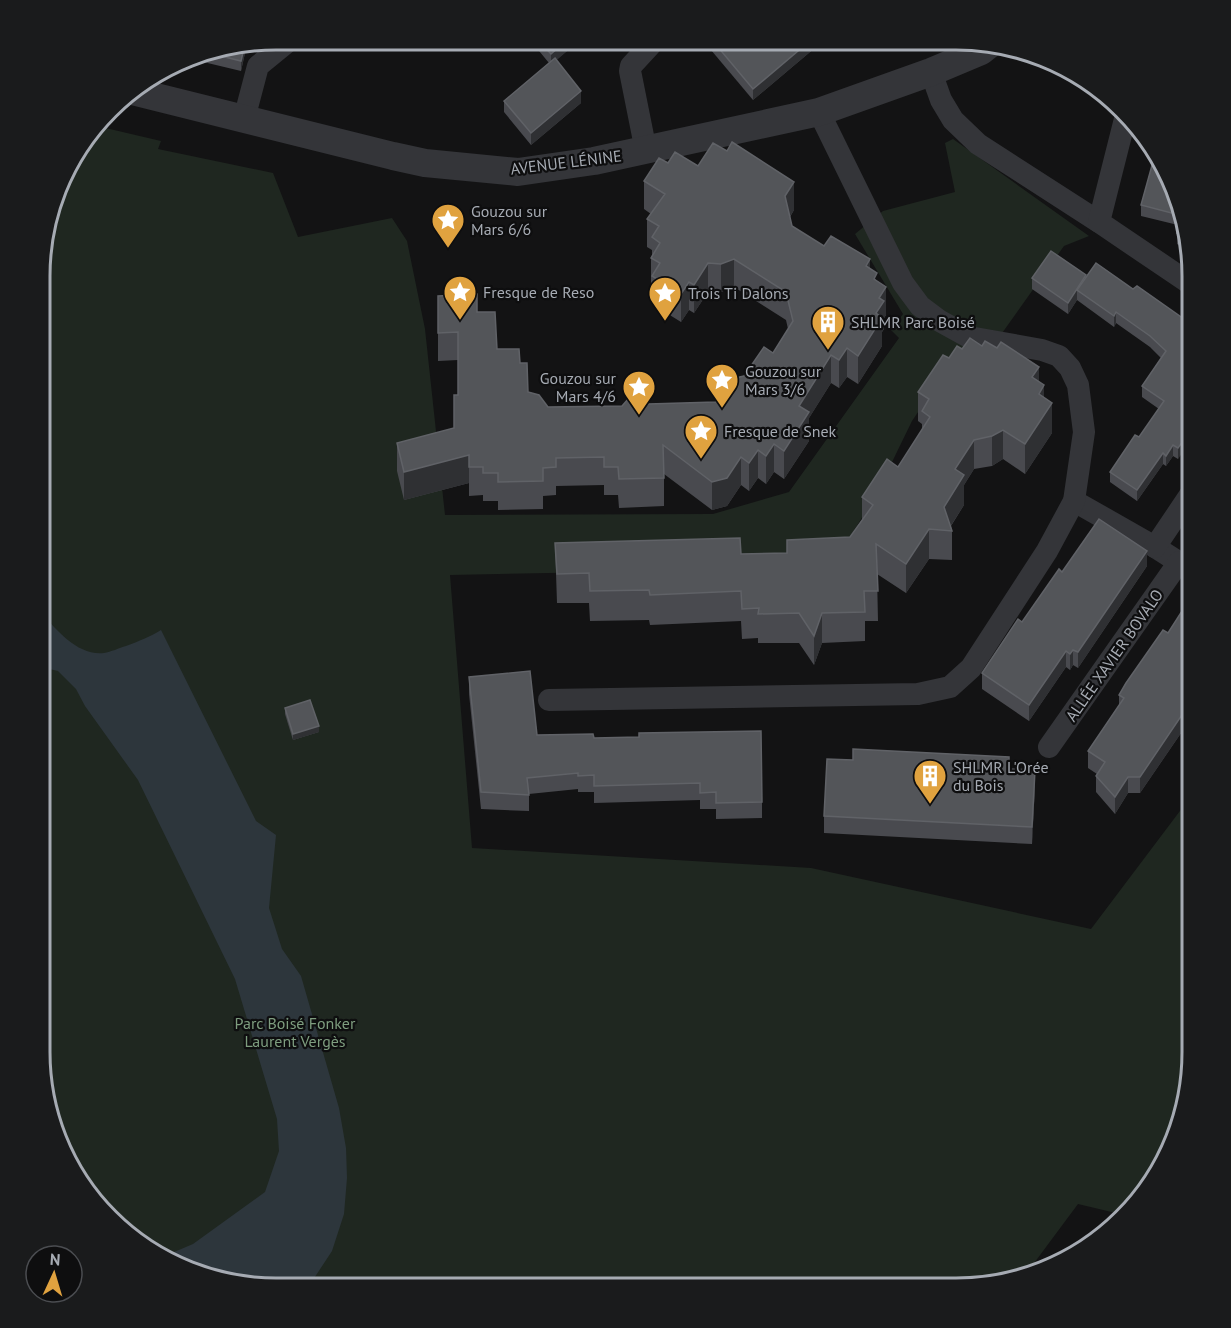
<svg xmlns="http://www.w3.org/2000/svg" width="1231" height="1328" font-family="'PT Sans',sans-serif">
  <rect width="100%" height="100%" fill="#131314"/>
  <!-- green -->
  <polygon fill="#1f2720" points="97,126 161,141 158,149 273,173 298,237 392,218 407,241 425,329 445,515 713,514 789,492 899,338 891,330 903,314 855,234 883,211 955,192 945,143 953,139 1089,236 1064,246 985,357 956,356 912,421 875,497 834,562 603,572 450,575 472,848 811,868 1091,929 1192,795 1192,1067 1160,1170 1120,1214 1078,1204 1023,1278 970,1289 261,1289 158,1257 79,1184 52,1129 39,1067 43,230 71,158"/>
  <!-- water -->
  <path fill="#2d363c" d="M42,614C58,631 78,656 104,653C111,652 119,648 126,646C139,641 150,637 161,630L256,821L276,835L269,908L282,949L301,976L339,1108L346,1148L347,1178L344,1214L332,1251L307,1289H261L160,1258L193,1244L265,1192L279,1151L277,1119L235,979L138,780L85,706L76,689L58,671L41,667Z"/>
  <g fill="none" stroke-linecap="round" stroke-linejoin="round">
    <!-- minor -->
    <g stroke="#343539" stroke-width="22">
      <polyline points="931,72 941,100 953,120 978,144 1099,222"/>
      <polyline points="244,119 258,66 291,39"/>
      <polyline points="1125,119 1099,222 1192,285"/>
      <polyline points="646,151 630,71 631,66 655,40"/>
      <polyline points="1074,501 1155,547 1191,570"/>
      <polyline points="1155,547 1192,492"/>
      <polyline points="549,700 918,694 950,687 971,668 1047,551 1074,501 1084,432 1078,385 1070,368 1059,356 1042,350 969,337 940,321 920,306 903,283 819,112"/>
      <polyline points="1049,747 1179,562"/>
    </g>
    <!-- tertiary -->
    <polyline stroke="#343539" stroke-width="28" points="132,91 393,156 425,163 518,172 594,161 819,112 931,72 981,51 991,43"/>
  </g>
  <!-- wall -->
  <g fill="#494a4f">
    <polygon points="530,40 580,40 556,60 581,103 531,145 504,112 504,101 549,63"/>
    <polygon points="711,40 823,41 753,100 711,50"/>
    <polygon points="875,41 891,41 881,49"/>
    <polygon points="247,44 241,71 195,60 195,56 192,56 199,52"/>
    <polygon points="668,163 698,166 794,210 790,217 792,226 824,246 870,269 877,282 886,315 884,318 884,329 882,332 882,346 858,384 847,377 839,388 831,383 809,418 809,441 784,479 774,472 766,484 758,478 749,491 741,485 727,506 712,510 664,474 664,506 619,508 618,495 604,495 604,485 556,486 556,495 543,496 543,509 498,510 498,501 483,501 483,495 469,496 469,483 404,500 397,471 397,443 454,428 458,395 458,360 438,361 438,296 477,312 497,349 520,363 528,392 548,407 622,406 716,402 744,376 773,353 788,329 786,320 734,287 721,292 708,292 694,313 689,310 681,322 652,304 652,287 651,286 651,258 652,255 652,250 647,247 647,219 651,214 644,209 644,181"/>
    <polygon points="1179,199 1190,252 1177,244 1177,233 1182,226 1141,216 1141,205"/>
    <polygon points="1086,277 1133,289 1187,321 1191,423 1178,459 1173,456 1166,466 1163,464 1137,501 1110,482 1110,472 1139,437 1159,409 1142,397 1142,386 1161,358 1150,347 1116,323 1114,327 1077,300 1068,314 1032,289 1032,278"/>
    <polygon points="962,349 1039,382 1044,398 1052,433 1025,474 1003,459 992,466 974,469 964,485 964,505 951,526 952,531 952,560 929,559 906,593 877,574 878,621 865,621 865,641 822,643 814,665 799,643 758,643 758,638 742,639 741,621 650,625 649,620 590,621 589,603 557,603 555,543 741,554 787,553 850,537 862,521 862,497 898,467 922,430 922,424 918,421 918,392 949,358"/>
    <polygon points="1147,566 1078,668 1073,665 1070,670 1066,667 1029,721 982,689 982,673 1062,572"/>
    <polygon points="1192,618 1192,717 1140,793 1128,793 1115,814 1096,792 1096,776 1097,774 1088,768 1088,751 1119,705 1119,695 1168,633"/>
    <polygon points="469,677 537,735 594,738 762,802 762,818 716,819 716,809 700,809 700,800 594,803 594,792 578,792 578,789 529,794 529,811 481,809 469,694"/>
    <polygon points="285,708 319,732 293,740 285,714"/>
    <polygon points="1009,769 1035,786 1032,844 824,833 824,816"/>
  </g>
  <!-- shaded-wall -->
  <g fill="#2f3033">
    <polygon points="567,40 580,40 551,65 551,54"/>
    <polygon points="811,40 823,41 753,100 753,89"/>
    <polygon points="881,41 891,41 881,49"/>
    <polygon points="245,44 247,44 241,71 241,61"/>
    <polygon points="581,91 581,103 531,145 531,133"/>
    <polygon points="794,182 794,210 785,224 785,196"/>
    <polygon points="734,259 734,287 721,292 721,264"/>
    <polygon points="870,259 870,287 866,266"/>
    <polygon points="708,263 708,292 694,313 694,285"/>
    <polygon points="1086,275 1086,287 1077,290 1077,300 1068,314 1068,303"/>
    <polygon points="689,282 689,310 681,322 681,294"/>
    <polygon points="886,287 886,315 884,318 884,329 882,332 882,346 858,384 858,356 876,313 879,298"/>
    <polygon points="1116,312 1116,323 1114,327 1114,316"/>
    <polygon points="847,348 847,377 839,388 839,360"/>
    <polygon points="831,355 831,383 809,418 809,441 784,479 784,451 799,406"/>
    <polygon points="1039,367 1039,394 1044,385 1044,415 1052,403 1052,433 1025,474 1025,444 1032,377"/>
    <polygon points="1192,411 1192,440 1178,459 1178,448 1187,417"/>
    <polygon points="1003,430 1003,459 992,466 992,436"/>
    <polygon points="974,440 974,469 964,485 964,505 948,530 944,507 955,469"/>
    <polygon points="774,444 774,472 766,484 766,456"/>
    <polygon points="1173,445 1173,456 1166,466 1166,456"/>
    <polygon points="758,450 758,478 749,491 749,463"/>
    <polygon points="1163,453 1163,464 1137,501 1137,490"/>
    <polygon points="469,455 469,483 404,500 404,472"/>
    <polygon points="741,457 741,485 727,506 712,510 712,482"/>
    <polygon points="929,529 929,559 906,593 906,564"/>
    <polygon points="1147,551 1147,566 1078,668 1078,652"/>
    <polygon points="822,613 822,643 814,665 814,636"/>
    <polygon points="1073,650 1073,665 1070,670 1070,654"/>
    <polygon points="1066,651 1066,667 1029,721 1029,705"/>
    <polygon points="1192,700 1192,717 1140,793 1140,777"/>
    <polygon points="319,726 319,732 293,740 293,734"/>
    <polygon points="1035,770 1035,786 1032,844 1032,827"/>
    <polygon points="1128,777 1128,793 1115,814 1115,797"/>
  </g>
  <!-- building -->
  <g fill="#535559" stroke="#606267" stroke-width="1.5">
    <polygon points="538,40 567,40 551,54"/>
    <polygon points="712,40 811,40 753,89"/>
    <polygon points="245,44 241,61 201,51"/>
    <polygon points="555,58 581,91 531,133 504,101"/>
    <polygon points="732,142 794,182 785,196 792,226 824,246 831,236 870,259 866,266 877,273 874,279 886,287 879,298 884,301 876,313 882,318 858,356 847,348 839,360 831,355 799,406 809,412 784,451 774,444 766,456 758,450 749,463 741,457 727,478 712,482 663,445 664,478 619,479 618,467 604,467 604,457 556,458 556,467 543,468 543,481 498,482 498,473 483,473 483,467 469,467 469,455 404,472 397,443 454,428 454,395 458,395 458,332 438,333 438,296 477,294 477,312 495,312 497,349 519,349 520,363 527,363 528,392 539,395 548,407 622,406 642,383 648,404 716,402 727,380 744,376 764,347 773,353 793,321 786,292 734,259 721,264 708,263 694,285 689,282 681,294 652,276 660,263 651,258 660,243 652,237 659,226 647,219 665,194 644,181 659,158 668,163 675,152 698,166 713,143 727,151"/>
    <polygon points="1156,151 1179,199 1183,216 1141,205"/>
    <polygon points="1184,223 1187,240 1177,233"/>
    <polygon points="1051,251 1086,275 1068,303 1032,278"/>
    <polygon points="1096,263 1133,289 1137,286 1187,321 1192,315 1192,411 1187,417 1191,419 1188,423 1192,425 1192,429 1178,448 1173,445 1166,456 1163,453 1137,490 1110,472 1135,435 1139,437 1164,401 1142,386 1166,351 1150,336 1116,312 1114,316 1077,290"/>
    <polygon points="970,338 982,346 985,341 997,348 1001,342 1039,367 1032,377 1044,385 1039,394 1052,403 1025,444 1003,430 992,436 974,440 955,469 964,475 944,507 952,531 929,529 906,564 876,544 878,591 864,591 865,612 822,613 814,636 799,613 758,614 759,608 742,609 741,591 650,595 649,590 590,591 589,573 557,574 555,543 740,538 741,554 787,553 787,540 850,537 873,505 862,497 887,459 898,467 930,417 922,411 929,399 918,392 943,355 949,358 957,346 962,349"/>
    <polygon points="1099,519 1147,551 1078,652 1073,650 1070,654 1066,651 1029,705 982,673 1018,619 1022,622 1059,569 1062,572"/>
    <polygon points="1182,611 1192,618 1192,700 1140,777 1128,777 1115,797 1096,776 1105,762 1088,751 1124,698 1119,695 1126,683 1163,630 1168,633"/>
    <polygon points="530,671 537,735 593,734 594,738 639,737 639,733 761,731 762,802 716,803 716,792 700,793 700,783 594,786 594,775 578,776 578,773 527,778 529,795 481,792 469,677"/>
    <polygon points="310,700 319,726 293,734 285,708"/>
    <polygon points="853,749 1009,757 1009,769 1035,770 1032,827 824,816 827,759 853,760"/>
  </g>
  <!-- icons -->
  <defs>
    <g id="sight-pin" transform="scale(1.725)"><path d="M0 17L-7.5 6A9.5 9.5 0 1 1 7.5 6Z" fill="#e0a23f" stroke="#0e0e0f"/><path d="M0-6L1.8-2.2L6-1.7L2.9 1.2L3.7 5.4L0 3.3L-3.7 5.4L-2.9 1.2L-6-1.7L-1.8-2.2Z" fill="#fff"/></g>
    <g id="building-pin" transform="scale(1.725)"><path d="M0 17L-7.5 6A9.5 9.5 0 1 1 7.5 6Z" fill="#e0a23f" stroke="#0e0e0f"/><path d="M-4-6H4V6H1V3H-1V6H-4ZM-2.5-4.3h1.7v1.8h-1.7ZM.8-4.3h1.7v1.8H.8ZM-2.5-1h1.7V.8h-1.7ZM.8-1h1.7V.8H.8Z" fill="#fff"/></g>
  </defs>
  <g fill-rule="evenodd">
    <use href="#sight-pin" x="448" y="220"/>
    <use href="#sight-pin" x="460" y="292"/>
    <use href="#sight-pin" x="665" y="293"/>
    <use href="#building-pin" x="828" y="322"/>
    <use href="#sight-pin" x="722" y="380"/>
    <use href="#sight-pin" x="639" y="387"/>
    <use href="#sight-pin" x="701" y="431"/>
    <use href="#building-pin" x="930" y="776"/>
  </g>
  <g text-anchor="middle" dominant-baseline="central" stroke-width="4.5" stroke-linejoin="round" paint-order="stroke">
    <!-- street labels -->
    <g font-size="16" fill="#a6abb3" stroke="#0e0e0f">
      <text transform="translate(566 162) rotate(-7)">AVENUE LÉNINE</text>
      <text transform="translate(1114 655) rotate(-55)">ALLÉE XAVIER BOVALO</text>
    </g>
    <!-- poi labels -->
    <g font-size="16" fill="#a6abb3" stroke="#0e0e0f" text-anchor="start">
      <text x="471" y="211">Gouzou sur<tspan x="471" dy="18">Mars 6/6</tspan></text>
      <text x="483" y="292">Fresque de Reso</text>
      <text x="688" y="293">Trois Ti Dalons</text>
      <text x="851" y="322">SHLMR Parc Boisé</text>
      <text x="745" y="371">Gouzou sur<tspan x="745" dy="18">Mars 3/6</tspan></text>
      <text x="616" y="378" text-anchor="end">Gouzou sur<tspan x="616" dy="18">Mars 4/6</tspan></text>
      <text x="724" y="431">Fresque de Snek</text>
      <text x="953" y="767">SHLMR L'Orée<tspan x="953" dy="18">du Bois</tspan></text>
    </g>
    <!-- park labels -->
    <g font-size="16" fill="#7e9d7f" stroke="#0e0e0f">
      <text x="295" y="1023">Parc Boisé Fonker<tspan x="295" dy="18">Laurent Vergès</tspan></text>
    </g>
  </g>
  <!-- crop -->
  <path d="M0 0H1231V1328H0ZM276 50H956A226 226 0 0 1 1182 276V1052A226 226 0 0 1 956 1278H276A226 226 0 0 1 50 1052V276A226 226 0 0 1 276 50Z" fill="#1a1b1c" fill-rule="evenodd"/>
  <path fill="none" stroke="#a6abb3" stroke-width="3" d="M276 50H956A226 226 0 0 1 1182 276V1052A226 226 0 0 1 956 1278H276A226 226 0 0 1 50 1052V276A226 226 0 0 1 276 50Z"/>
  <!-- north arrow -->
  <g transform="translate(54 1274) rotate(4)"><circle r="28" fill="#0e0e0f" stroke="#4b4d51" stroke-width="1.5"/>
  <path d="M0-4.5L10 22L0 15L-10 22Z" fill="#e0a23f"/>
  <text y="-9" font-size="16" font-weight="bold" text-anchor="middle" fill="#a6abb3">N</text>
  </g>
</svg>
